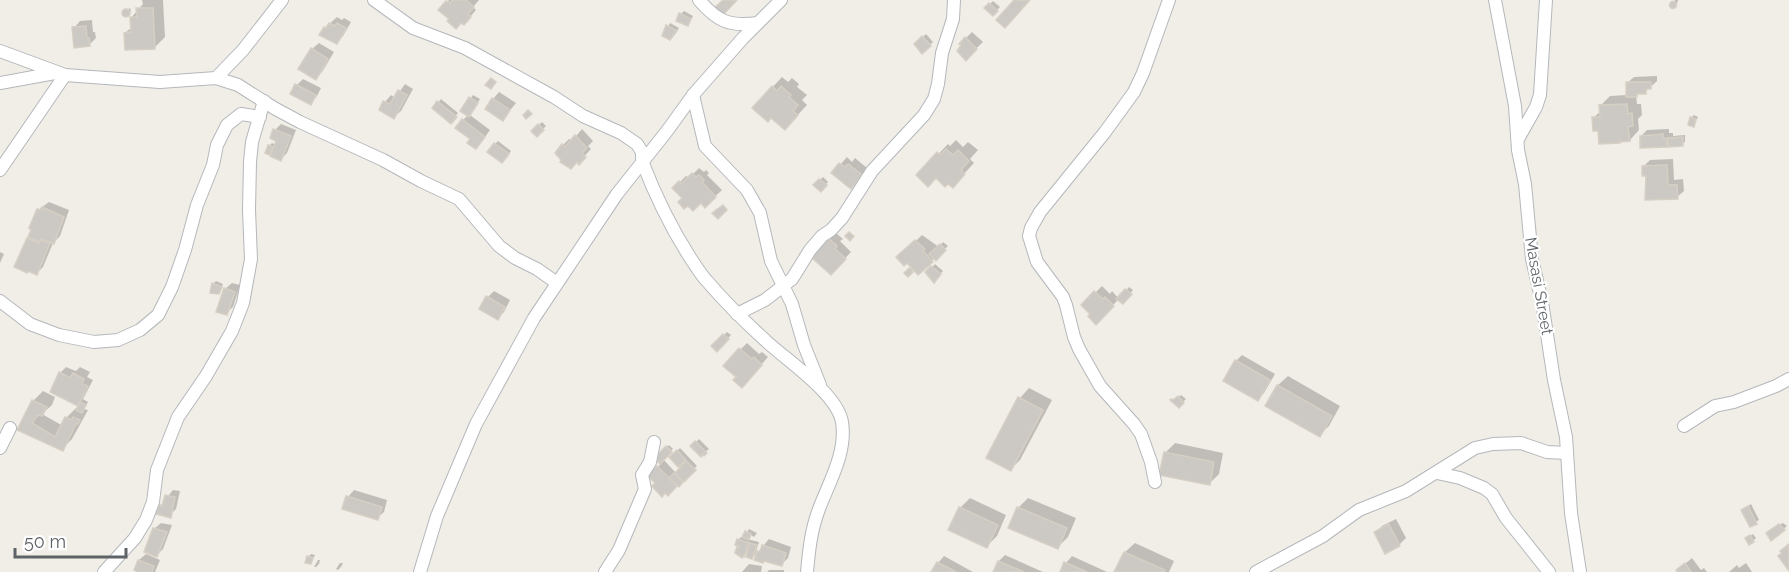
<svg xmlns="http://www.w3.org/2000/svg" width="1789" height="572" font-family="Raleway,sans-serif">
  <rect width="100%" height="100%" fill="#f1ede7"/>
  <!-- shadow -->
  <g fill="#0003">
    <polygon points="142,0 163,0 165,37 155,47 125,33 132,27 131,18 143,4"/>
    <polygon points="449,0 479,0 473,7 476,10 470,17 451,18 441,10"/>
    <polygon points="1675,0 1678,0 1677,4 1675,7 1671,7"/>
    <polygon points="993,1 1000,7 993,14 986,8"/>
    <polygon points="130,8 131,11 125,15 124,12"/>
    <polygon points="684,11 693,16 688,25 681,14"/>
    <polygon points="337,17 342,20 344,18 351,22 343,36 337,43 325,28"/>
    <polygon points="92,20 93,32 95,32 96,38 89,45 74,28 80,21"/>
    <polygon points="670,23 679,28 670,39 664,35"/>
    <polygon points="972,32 983,42 966,58 961,43"/>
    <polygon points="926,34 933,42 923,52 916,44"/>
    <polygon points="319,43 334,52 322,72 315,78 312,49"/>
    <polygon points="1657,76 1657,81 1645,92 1639,93 1636,95 1637,104 1641,104 1642,115 1638,119 1639,130 1630,140 1621,139 1619,141 1599,129 1593,118 1601,111 1600,106 1610,96 1627,95 1627,83 1634,77"/>
    <polygon points="782,77 788,82 792,78 799,84 797,87 807,95 802,100 807,105 794,119 771,116 754,107"/>
    <polygon points="303,79 321,88 317,96 311,103 297,85"/>
    <polygon points="405,84 413,89 401,111 394,117 385,102 391,95 395,98"/>
    <polygon points="499,92 516,103 503,119 493,99"/>
    <polygon points="473,95 480,99 470,115 490,130 482,141 472,139 463,120 468,115 462,111"/>
    <polygon points="441,99 458,113 453,119 434,108"/>
    <polygon points="1694,115 1698,117 1694,125 1691,118"/>
    <polygon points="542,122 546,126 537,135 533,131"/>
    <polygon points="281,124 296,130 287,153 281,159 274,148 269,153 269,146 272,143 276,145 277,140 275,130"/>
    <polygon points="582,129 593,141 588,146 591,149 579,162 563,145 569,139 572,141"/>
    <polygon points="1669,129 1669,133 1673,133 1673,136 1685,135 1685,142 1682,144 1670,143 1667,145 1641,136 1647,130"/>
    <polygon points="956,140 963,147 968,142 978,150 970,159 974,163 962,176 918,175 948,144 950,146"/>
    <polygon points="498,141 511,151 505,159 495,144"/>
    <polygon points="847,157 852,162 855,158 867,168 857,181 833,173"/>
    <polygon points="1673,159 1674,180 1683,179 1684,191 1677,197 1646,198 1647,174 1644,166 1650,160"/>
    <polygon points="699,168 704,172 706,170 709,173 707,175 722,190 705,206 701,201 685,198 674,188 686,176 689,178"/>
    <polygon points="823,177 828,182 821,190 815,185"/>
    <polygon points="49,202 69,210 60,236 53,243 43,267 37,273 16,266 33,229 38,210"/>
    <polygon points="836,233 843,239 840,241 851,252 837,267 813,257"/>
    <polygon points="922,235 939,247 943,242 948,246 918,273 914,269 908,275 906,273 912,267 905,251"/>
    <polygon points="0,252 4,254 0,263"/>
    <polygon points="935,264 943,271 934,281 927,273"/>
    <polygon points="216,281 223,284 219,292 213,284"/>
    <polygon points="232,283 240,285 233,307 226,313 225,289"/>
    <polygon points="1102,286 1110,294 1112,291 1119,299 1129,287 1133,290 1123,302 1119,299 1096,322 1092,314 1083,305"/>
    <polygon points="494,291 510,300 504,312 498,318 488,297"/>
    <polygon points="727,332 731,335 717,350 713,346"/>
    <polygon points="747,343 759,354 762,352 768,357 748,380 738,377 725,365"/>
    <polygon points="1242,355 1275,374 1264,393 1258,399 1236,361"/>
    <polygon points="66,367 76,371 80,367 90,372 87,377 93,380 83,399 88,402 84,409 88,410 72,439 62,449 20,429 33,401 43,391 55,397 52,405 42,414 63,426 67,417 76,408 78,409 80,405 60,373"/>
    <polygon points="1288,376 1340,406 1329,426 1319,435 1267,405 1278,385"/>
    <polygon points="1029,388 1052,400 1020,460 1010,470 1020,398"/>
    <polygon points="1181,395 1186,399 1179,406 1174,401"/>
    <polygon points="699,439 709,449 701,455 692,446"/>
    <polygon points="1175,443 1223,453 1219,474 1209,484 1166,452"/>
    <polygon points="669,445 673,449 663,459 676,473 681,469 671,457 680,448 697,466 668,494 649,475 661,464 656,458"/>
    <polygon points="173,490 180,491 176,509 169,516 160,506"/>
    <polygon points="354,490 387,500 384,512 377,518 348,497"/>
    <polygon points="970,498 1006,515 997,536 987,546 960,508"/>
    <polygon points="1028,498 1076,518 1068,537 1058,547 1018,508"/>
    <polygon points="1751,504 1759,520 1750,525 1743,510"/>
    <polygon points="1396,519 1406,538 1400,544 1385,552 1376,533 1382,526"/>
    <polygon points="161,523 172,525 163,549 157,555 154,529"/>
    <polygon points="1783,523 1787,526 1772,539 1770,530"/>
    <polygon points="749,529 757,533 754,537 751,535 747,539 759,542 755,555 752,557 750,549 744,555 737,553 739,545 738,540 741,537 744,538"/>
    <polygon points="1753,534 1756,538 1753,541 1750,536"/>
    <polygon points="769,539 791,547 788,558 782,564 765,559 758,552"/>
    <polygon points="1135,543 1174,561 1169,572 1116,572 1125,552"/>
    <polygon points="146,554 160,560 155,572 139,572 136,569 139,560"/>
    <polygon points="311,554 315,555 311,563 308,557"/>
    <polygon points="1005,555 1043,572 995,572 999,561"/>
    <polygon points="944,556 973,572 933,572 938,563"/>
    <polygon points="1072,556 1107,572 1062,572 1066,563"/>
    <polygon points="1692,558 1701,570 1704,568 1707,572 1680,572 1678,570"/>
    <polygon points="318,560 320,560 319,564 316,567 314,567"/>
    <polygon points="340,563 343,563 341,567 338,570 336,569"/>
    <polygon points="1746,563 1752,572 1729,572 1737,565 1739,568"/>
    <polygon points="749,564 762,566 761,572 742,572"/>
    <polygon points="769,570 784,570 784,572 767,572"/>
  </g>
  <!-- building -->
  <g fill="#ccc8c3" stroke="#d6cfc4" stroke-width="1.5">
    <polygon points="452,0 466,0 474,7 468,14 471,17 464,25 461,23 456,29 447,21 449,19 438,10 446,1 450,3"/>
    <polygon points="723,0 737,0 720,18 713,9"/>
    <polygon points="1014,0 1030,0 1005,28 996,20"/>
    <circle cx="1673" cy="5" r="3.5"/>
    <polygon points="989,3 998,11 993,16 984,8"/>
    <polygon points="136,8 153,8 155,49 125,50 124,33 131,32 130,17 137,17"/>
    <circle cx="126" cy="13" r="4"/>
    <polygon points="679,13 691,19 688,26 676,21"/>
    <polygon points="329,23 335,26 337,23 346,28 337,44 319,35 324,27 326,28"/>
    <polygon points="666,25 677,31 670,40 662,36"/>
    <polygon points="86,26 87,38 89,38 90,46 74,48 72,27"/>
    <polygon points="922,36 931,46 922,54 914,44"/>
    <polygon points="965,37 977,49 966,61 957,51 961,45 959,44"/>
    <polygon points="311,48 328,59 316,80 298,69"/>
    <polygon points="491,78 496,82 491,89 485,85"/>
    <polygon points="1626,82 1651,82 1651,89 1646,89 1646,94 1637,94 1637,97 1626,97"/>
    <polygon points="295,84 316,95 311,105 290,94"/>
    <polygon points="772,86 777,91 781,86 791,95 789,97 798,105 793,111 798,115 785,130 771,118 768,122 752,108"/>
    <polygon points="398,90 407,95 394,119 379,110 383,101 390,104"/>
    <polygon points="469,97 478,103 469,117 460,111"/>
    <polygon points="492,98 510,110 503,121 485,109"/>
    <polygon points="437,101 457,117 451,124 432,108"/>
    <polygon points="1627,104 1628,114 1632,113 1633,126 1628,127 1630,141 1621,142 1620,140 1620,143 1599,144 1598,131 1593,131 1592,117 1600,117 1599,105"/>
    <polygon points="528,110 532,114 526,119 523,115"/>
    <polygon points="1690,117 1696,119 1694,127 1688,125"/>
    <polygon points="462,119 485,137 476,149 467,143 470,139 455,128"/>
    <polygon points="538,124 544,130 537,137 531,131"/>
    <polygon points="273,129 291,136 281,161 270,156 276,141 270,138"/>
    <polygon points="1663,134 1664,139 1667,138 1667,147 1640,148 1640,136"/>
    <polygon points="575,135 587,148 582,153 586,157 579,165 577,162 571,169 560,162 561,160 555,153 562,144 565,147"/>
    <polygon points="1683,137 1683,146 1668,147 1668,138"/>
    <polygon points="494,143 509,154 502,163 487,152"/>
    <polygon points="268,145 273,147 270,155 265,153"/>
    <polygon points="946,149 953,155 958,150 969,161 961,170 965,174 953,188 948,184 945,187 936,178 928,187 916,175 937,152 940,155"/>
    <polygon points="839,163 845,167 848,164 862,175 851,189 831,173"/>
    <polygon points="1667,165 1668,185 1677,185 1678,199 1645,200 1646,176 1642,176 1642,166"/>
    <polygon points="692,173 696,177 699,175 704,180 702,182 716,197 705,208 701,203 693,211 688,206 684,209 678,202 682,198 672,188 679,181 681,184"/>
    <polygon points="819,179 827,185 821,192 813,185"/>
    <polygon points="723,205 727,210 718,219 712,213"/>
    <polygon points="42,207 64,217 54,244 41,239 39,242 28,237 31,230 29,228 37,209 40,210"/>
    <polygon points="849,232 854,236 850,241 845,236"/>
    <polygon points="27,238 39,243 41,240 50,243 37,275 28,271 27,273 14,267"/>
    <polygon points="828,238 837,246 835,249 846,259 831,275 811,257"/>
    <polygon points="915,240 925,249 923,251 933,262 918,275 907,263 904,266 896,257"/>
    <polygon points="940,244 946,250 936,261 929,254"/>
    <polygon points="931,266 941,274 934,283 925,272"/>
    <polygon points="909,268 913,272 908,277 904,273"/>
    <polygon points="212,283 222,287 219,294 210,293"/>
    <polygon points="224,288 235,292 227,315 216,312"/>
    <polygon points="1125,289 1132,294 1123,304 1116,299"/>
    <polygon points="1094,291 1103,299 1105,297 1114,306 1096,325 1088,316 1090,314 1081,305"/>
    <polygon points="486,296 505,307 498,320 479,309"/>
    <polygon points="723,334 729,339 717,352 711,346"/>
    <polygon points="739,348 752,359 754,357 762,365 742,388 733,380 736,377 723,366"/>
    <polygon points="1235,360 1270,380 1258,401 1223,381"/>
    <polygon points="59,372 70,378 73,373 84,379 82,384 88,386 78,406 50,392"/>
    <polygon points="1277,385 1332,416 1320,437 1265,406"/>
    <polygon points="1178,396 1184,403 1179,408 1170,400 1172,399 1173,400"/>
    <polygon points="1018,397 1043,410 1011,471 986,458"/>
    <polygon points="32,400 47,407 42,416 38,415 32,423 55,437 65,417 72,420 73,417 80,420 78,424 76,424 63,451 17,430"/>
    <polygon points="80,402 86,405 82,413 76,410"/>
    <polygon points="695,441 707,453 704,456 703,454 701,457 690,446"/>
    <polygon points="666,446 672,452 660,464 654,458"/>
    <polygon points="677,450 686,460 678,467 669,457"/>
    <polygon points="1164,452 1214,462 1210,485 1159,475"/>
    <polygon points="686,461 696,470 684,482 675,473"/>
    <polygon points="657,466 677,486 668,496 665,493 662,497 652,486 655,483 647,475"/>
    <polygon points="674,473 683,482 679,487 669,478"/>
    <polygon points="165,495 175,497 171,518 156,514 159,505 162,506"/>
    <polygon points="346,496 382,507 378,520 342,509"/>
    <polygon points="1748,506 1757,524 1750,527 1741,510"/>
    <polygon points="959,507 998,525 987,548 948,530"/>
    <polygon points="1017,507 1067,528 1058,549 1008,528"/>
    <polygon points="1389,524 1400,546 1385,554 1374,532"/>
    <polygon points="1779,524 1785,530 1771,541 1766,533"/>
    <polygon points="153,528 167,532 157,557 144,552"/>
    <polygon points="745,531 751,534 749,540 742,537"/>
    <polygon points="1750,535 1754,542 1749,545 1745,538"/>
    <polygon points="737,539 749,543 744,557 742,556 742,558 735,553 737,547 740,547 735,545"/>
    <polygon points="749,543 757,545 752,559 746,557"/>
    <polygon points="1789,544 1789,571 1778,556 1782,553 1780,551"/>
    <polygon points="762,545 786,553 782,566 764,561 763,563 754,560 757,551 760,552"/>
    <polygon points="1124,552 1165,570 1164,572 1114,572"/>
    <polygon points="307,556 313,558 311,564 305,563"/>
    <polygon points="138,560 154,566 152,572 138,572 134,570"/>
    <polygon points="998,561 1024,572 993,572"/>
    <polygon points="937,562 956,572 931,572"/>
    <polygon points="1064,562 1087,572 1060,572"/>
    <polygon points="1685,563 1691,572 1678,572 1676,570"/>
  </g>
  <g fill="none" stroke-linecap="round" stroke-linejoin="round">
    <!-- minor casing -->
    <g stroke="#b4b8bb" stroke-width="14">
      <g id="minor">
        <path d="M374,0L413,28L465,48L554,97L583,116L621,133L637,144L642,152V161C655,195 671,228 691,259C696,266 701,275 707,281C725,302 744,321 765,340C786,360 837,393 842,422C847,453 829,482 819,509C811,530 809,550 807,572"/>
        <path d="M699,0C717,21 729,27 758,23"/>
        <polyline points="1495,0 1515,106 1518,150 1525,184 1532,259 1542,302 1554,380 1566,437 1571,513 1580,572"/>
        <polyline points="0,51 65,75 160,82 216,78 238,85 274,108 300,122 383,160 421,181 459,199 499,246 515,258 537,269 557,283"/>
        <polyline points="216,78 243,50 282,0"/>
        <polyline points="0,83 55,73"/>
        <polyline points="693,95 705,146 747,190 760,213 771,261 792,304 804,345 820,385"/>
        <polyline points="1518,139 1536,107 1540,95 1546,0"/>
        <polyline points="0,170 65,75"/>
        <polyline points="0,301 30,324 59,335 94,342 118,340 140,330 158,315 172,287 185,250 197,205 213,165 217,145 227,125 241,114 260,117"/>
        <polyline points="737,314 765,300 792,279 810,250 822,236 831,230 842,218 872,171 924,115 934,99 938,84 942,53 953,19 954,0"/>
        <polyline points="1684,426 1715,406 1734,402 1776,386 1789,379"/>
        <polyline points="0,448 10,428"/>
        <polyline points="1437,473 1460,478 1484,488 1492,494 1506,518 1549,572"/>
        <polyline points="1155,482 1151,462 1141,434 1134,424 1100,386 1079,349 1074,337 1066,305 1063,297 1037,262 1029,236 1031,228 1040,212 1105,132 1134,92 1143,73 1169,0"/>
        <polyline points="104,572 135,538 146,520 153,502 157,470 178,417 206,376 232,331 243,303 251,259 249,210 250,162 252,142 264,101"/>
        <polyline points="420,572 437,516 476,424 534,318 617,194 667,131 693,95 743,38 781,0"/>
        <polyline points="605,572 619,550 645,489 642,475 650,462 654,442"/>
        <polyline points="1256,572 1323,536 1359,510 1406,491 1475,448 1493,444 1521,443 1547,452 1567,453"/>
      </g>
    </g>
    <!-- minor -->
    <use href="#minor" stroke="#fff" stroke-width="12"/>
  </g>
  <g text-anchor="middle" dominant-baseline="central" stroke-width="4.5" stroke-linejoin="round" paint-order="stroke">
    <!-- street labels -->
    <g font-size="16" fill="#5e6367" stroke="#fff">
      <text transform="translate(1539 286) rotate(80)">Masasi Street</text>
    </g>
  </g>
  <!-- scale -->
  <path d="M15 548v9h111v-9" fill="none" stroke="#5e6367" stroke-width="3"/>
  <text x="24" y="548" font-size="18" fill="#5e6367" stroke="#ffffff" stroke-width="4.5" paint-order="stroke">50 m</text>
</svg>
